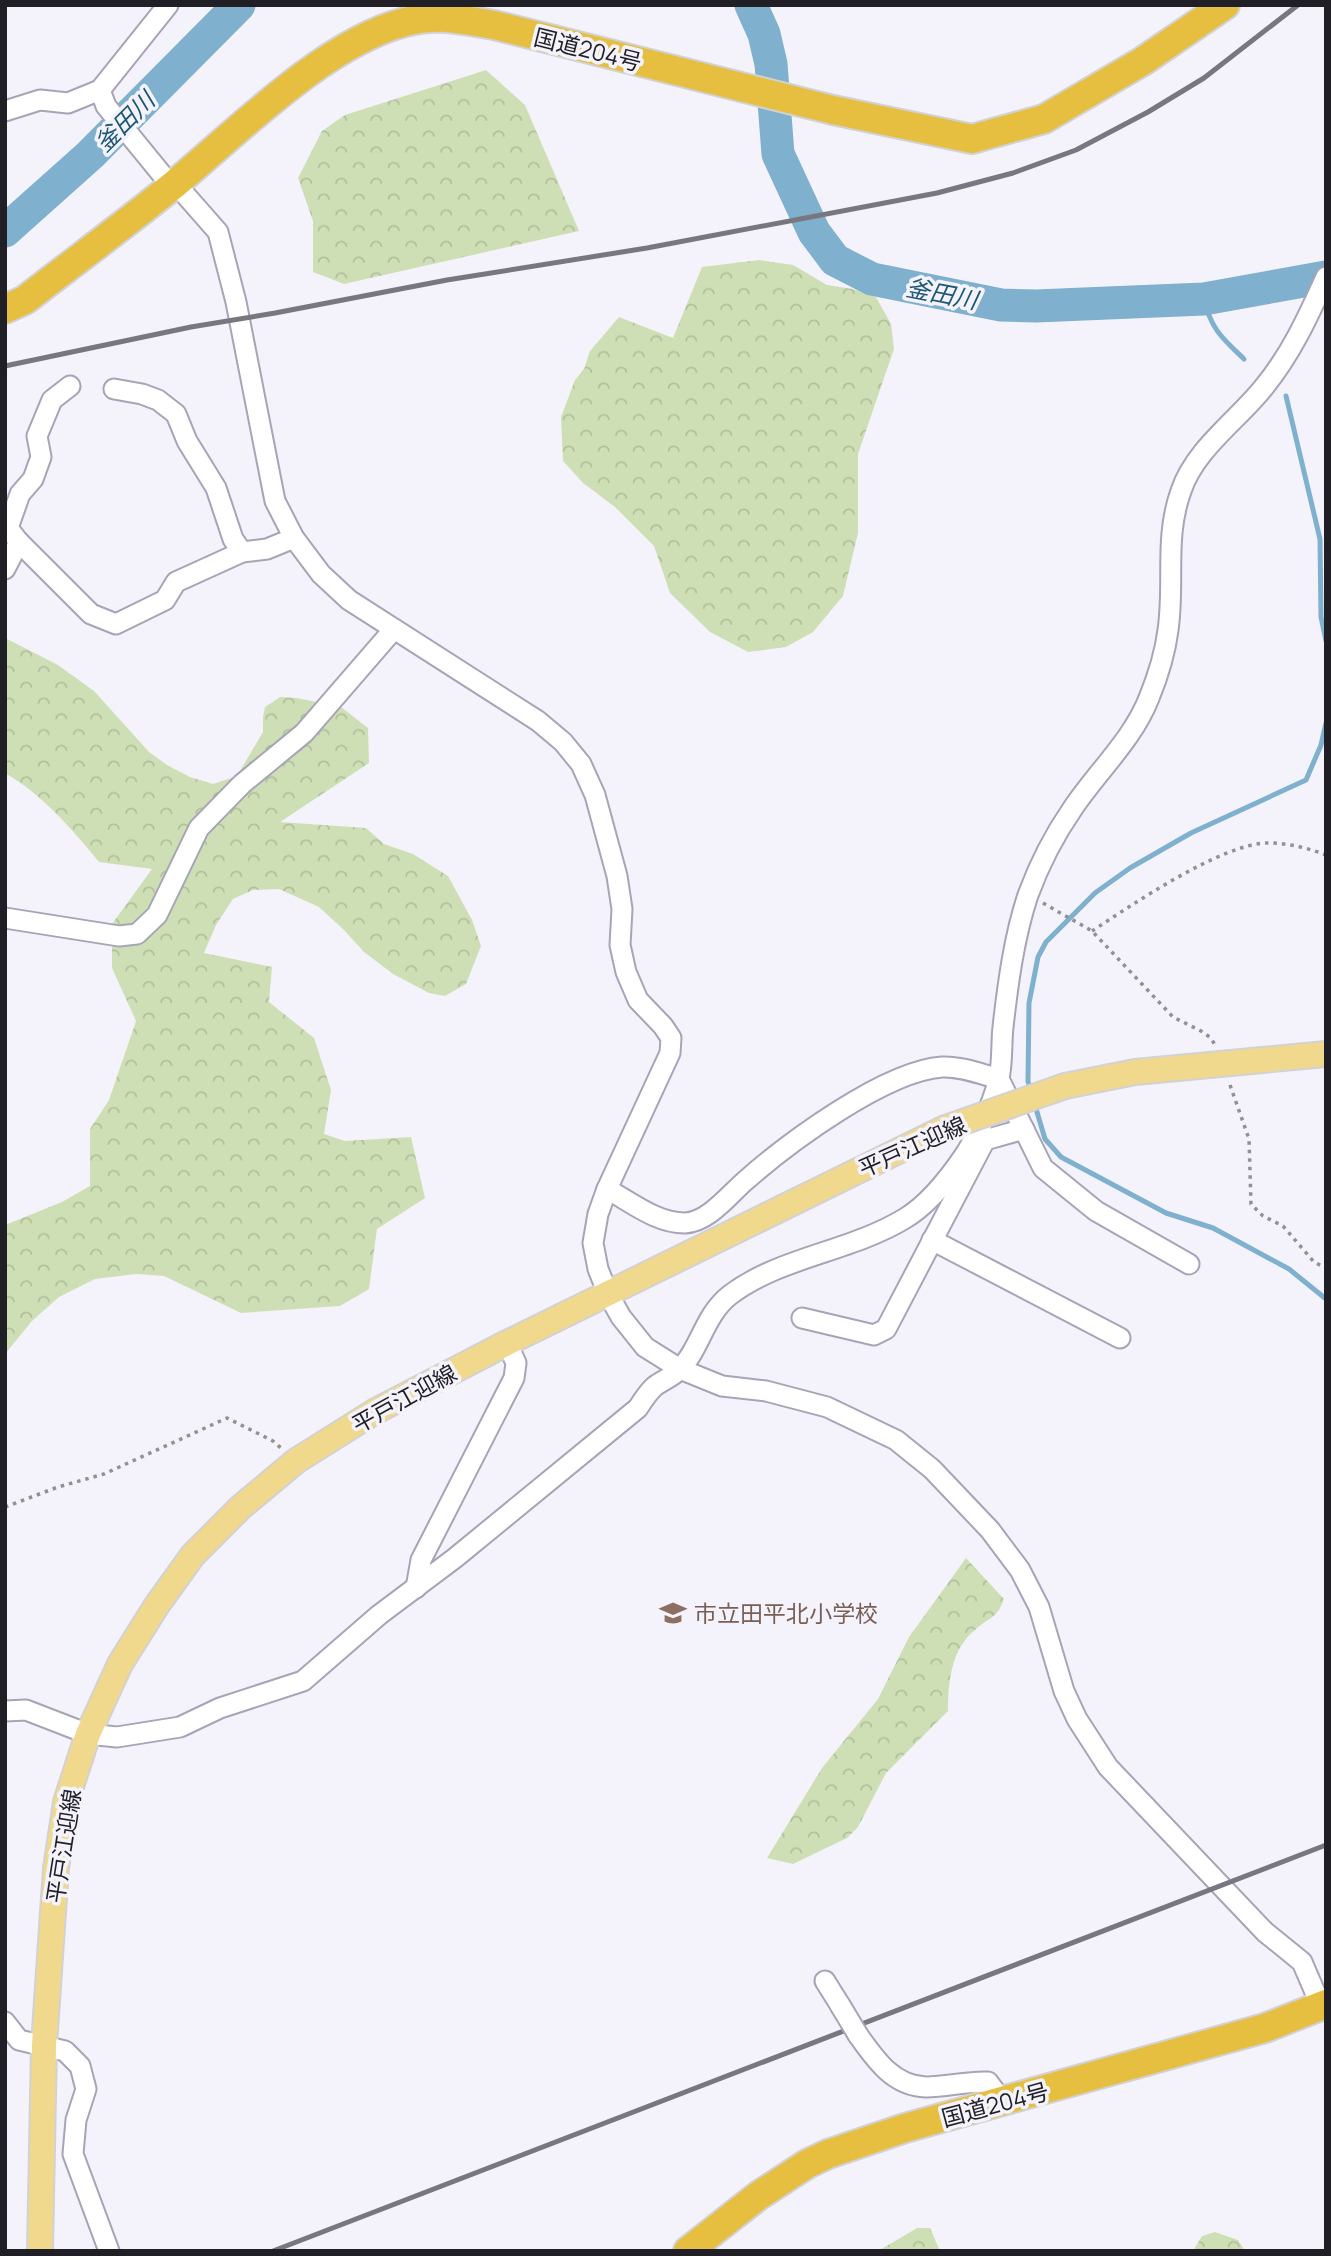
<svg xmlns="http://www.w3.org/2000/svg" width="1331" height="2256" font-family="Manrope,'Noto Sans JP',sans-serif">
  <defs>
    <pattern id="forest-crowns" width="20" height="18" patternUnits="userSpaceOnUse" patternTransform="scale(1.75)"><rect width="20" height="18" fill="#cfdfb5"/><path d="M2 6a3 3 0 1 1 6 0M12 15a3 3 0 1 1 6 0" fill="none" stroke="#b1bf9c"/></pattern>
  </defs>
  <rect width="100%" height="100%" fill="#f4f3fc"/>
  <!-- forest -->
  <g fill="url(#forest-crowns)">
    <polygon points="486,70 525,105 579,231 344,284 313,272 313,221 298,178 322,131 345,115"/>
    <polygon points="759,260 793,265 827,285 853,289 876,297 891,324 894,349 858,454 858,533 843,596 813,632 786,647 748,652 710,632 670,593 654,546 615,507 583,483 563,461 561,417 575,380 584,369 590,351 619,317 673,338 702,267"/>
    <path d="M5,638L58,665L94,691L149,752L167,765L190,777L213,784L237,776L263,732V717L265,707L280,697L297,698L341,707L368,728L369,763L280,822L366,828L384,844L413,854L448,876L472,920L481,946L466,984L445,996L429,993L393,974L364,952L344,930L319,907L279,889L253,890L233,899L216,925L204,953L272,967L269,1002L314,1038L331,1090L324,1134L345,1141L411,1137L425,1198L377,1229L369,1289L340,1306L241,1313L164,1276L136,1274L95,1279L59,1297L32,1321L5,1354V1225L62,1202L90,1186V1129L109,1100L136,1021L112,968V924L152,869L99,862C72,829 43,795 5,773Z"/>
    <path d="M966,1558L1004,1599C997,1619 989,1617 975,1630C951,1649 948,1683 948,1711L886,1773L858,1827L847,1838L793,1864L767,1858L822,1768L878,1699L909,1637Z"/>
    <polygon points="917,2228 930,2228 940,2251 878,2251"/>
    <polygon points="1215,2232 1238,2240 1245,2251 1193,2251 1202,2236"/>
  </g>
  <g fill="none" stroke-linecap="round" stroke-linejoin="round">
    <!-- stream -->
    <g stroke="#7fb0cd" stroke-width="5">
      <polyline points="754,10 766,5"/>
      <path d="M1204,299C1211,329 1222,338 1244,359"/>
      <polyline points="1286,396 1320,539 1321,617 1326,641"/>
      <polyline points="1030,1089 1028,1081 1029,1003 1038,957 1046,942 1095,893 1130,868 1191,833 1306,780 1321,745 1326,723"/>
      <polyline points="1034,1102 1045,1139 1061,1157 1166,1213 1213,1228 1289,1269 1326,1299"/>
    </g>
    <!-- river -->
    <g stroke="#7fb0cd" stroke-width="33">
      <polyline points="751,5 764,34 771,64 778,154 814,232 835,260 872,279 1001,305 1036,306 1204,299 1326,277"/>
      <polyline points="5,231 90,155 239,5"/>
    </g>
    <!-- minor casing -->
    <g stroke="#a7a4b8" stroke-width="23">
      <g id="minor">
        <polyline points="168,5 100,90 106,106 164,177 175,183 218,232 236,302 275,501 294,538 321,574 349,600 538,721 563,742 581,764 595,795 617,876 622,909 620,945 626,972 638,1000 663,1026 671,1038 670,1053 607,1189 598,1214 593,1243 598,1269 608,1294 621,1317 645,1347 680,1369 722,1386 766,1391 827,1407 896,1440 932,1469 990,1530 1020,1570 1039,1607 1064,1691 1077,1719 1108,1767 1265,1932 1302,1962 1321,2006"/>
        <polyline points="5,111 40,100 68,103 100,90"/>
        <polyline points="70,386 52,400 37,436 41,457 33,479 20,494 8,528 19,542 91,614 116,624 165,600 176,582 242,552"/>
        <polyline points="114,389 142,394 158,400 176,414 187,441 216,488 233,539 242,552 267,549 294,538"/>
        <polyline points="5,569 19,542"/>
        <polyline points="5,918 119,936 137,934 157,915 199,828 242,784 304,733 394,629"/>
        <path d="M607,1189C631,1202 656,1223 685,1223C708,1222 728,1196 745,1181C788,1143 885,1071 942,1067C960,1066 981,1074 999,1079L1043,1168L1096,1211L1189,1264"/>
        <polyline points="932,1240 1120,1338"/>
        <polyline points="802,1318 874,1335 886,1329 985,1140 1024,1129"/>
        <polyline points="416,1588 421,1560 514,1378 516,1363 507,1343"/>
        <path d="M5,1711L26,1710L88,1734L117,1737L180,1727L220,1708L303,1681L379,1615L455,1558L638,1408C643,1400 648,1392 655,1386C663,1380 672,1377 679,1370C700,1350 704,1315 730,1295C780,1257 849,1252 904,1219C928,1205 950,1177 966,1153C979,1132 991,1106 998,1083C1003,1065 1001,1045 1003,1027C1008,983 1014,937 1028,895C1039,865 1055,834 1073,808C1098,771 1133,739 1149,698C1158,676 1165,654 1168,630C1175,582 1164,538 1181,491C1195,449 1237,421 1264,387C1291,354 1308,317 1326,277"/>
        <polyline points="825,1981 840,2005"/>
        <polyline points="5,2022 19,2040 65,2051 80,2066 86,2089 76,2120 73,2154 109,2251"/>
        <path d="M858,2035C875,2059 893,2086 926,2087C947,2087 967,2081 988,2082L1003,2102"/>
      </g>
    </g>
    <!-- major casing -->
    <g stroke="#d2d2d4" stroke-width="28">
      <g id="major">
        <polyline points="1065,1086 1135,1072 1326,1054"/>
        <polyline points="40,2251 44,2045 56,1868 66,1802 88,1734 120,1664 157,1605 193,1555 241,1507 296,1461 374,1412 507,1343 943,1129"/>
      </g>
    </g>
    <!-- highway casing -->
    <g stroke="#d2d2d4" stroke-width="32">
      <g id="highway">
        <path d="M5,309L25,300C75,261 127,223 176,183C239,130 325,43 405,22C437,13 462,20 494,25L833,110L972,139L1044,119L1143,61L1225,5"/>
        <polyline points="688,2251 758,2196 807,2164 828,2154 905,2128 1265,2028 1326,2004"/>
      </g>
    </g>
    <!-- path -->
    <g stroke="#919098" stroke-width="3.5" stroke-dasharray="3.5 5" stroke-linecap="butt">
      <polyline points="1043,903 1092,931 1173,1017 1201,1031 1211,1038 1215,1045"/>
      <path d="M1092,931C1132,905 1222,843 1268,843C1288,843 1308,848 1326,855"/>
      <polyline points="1230,1085 1249,1139 1251,1204 1263,1216 1283,1226 1314,1262 1326,1268"/>
      <polyline points="5,1507 58,1487 104,1474 227,1418 273,1441 281,1448"/>
    </g>
    <!-- minor -->
    <use href="#minor" stroke="#fff" stroke-width="19"/>
    <!-- major -->
    <use href="#major" stroke="#f0d98d" stroke-width="24"/>
    <!-- highway -->
    <use href="#highway" stroke="#e6bf41" stroke-width="28"/>
    <!-- rail -->
    <g stroke="#78777f" stroke-width="5">
      <polyline points="5,366 191,327 275,313 447,280 647,248 937,193 1013,173 1076,150 1148,112 1204,78 1298,5"/>
      <polyline points="273,2251 1326,1845"/>
    </g>
    <!-- minor-bridge casing -->
    <g stroke="#a7a4b8" stroke-width="23" stroke-linecap="butt">
      <polyline id="minor-bridge" points="840,2005 858,2035"/>
    </g>
    <!-- major-bridge casing -->
    <g stroke="#d2d2d4" stroke-width="28" stroke-linecap="butt">
      <polyline id="major-bridge" points="943,1129 1065,1086"/>
    </g>
    <!-- minor-bridge -->
    <use href="#minor-bridge" stroke="#fff" stroke-width="19"/>
    <!-- major-bridge -->
    <use href="#major-bridge" stroke="#f0d98d" stroke-width="24"/>
  </g>
  <!-- icons -->
  <defs>
    <g id="school-bare" transform="scale(2.1)"><path d="M0-5L7-2L0 1L-7-2ZM-4 1L0 2.5L4 1V4Q0 6-4 4Z" fill="#8d6e63" stroke="#f4f3fc" stroke-width="2.5" paint-order="stroke"/></g>
  </defs>
  <g fill-rule="evenodd">
    <use href="#school-bare" x="673" y="1613"/>
  </g>
  <g text-anchor="middle" dominant-baseline="central" stroke-width="7" stroke-linejoin="round" paint-order="stroke">
    <!-- street labels -->
    <g font-size="23" fill="#201f26" stroke="#f4f3fc">
      <text transform="translate(588 49) rotate(14)">国道204号</text>
      <text transform="translate(912 1146) rotate(-24)">平戸江迎線</text>
      <text transform="translate(404 1398) rotate(-29)">平戸江迎線</text>
      <text transform="translate(63 1846) rotate(-81)">平戸江迎線</text>
      <text transform="translate(995 2104) rotate(-15)">国道204号</text>
    </g>
    <!-- education labels -->
    <g font-size="23" fill="#785e54" stroke="#f4f3fc" text-anchor="start">
      <text x="694" y="1613">市立田平北小学校</text>
    </g>
    <!-- water labels -->
    <g font-size="24" font-style="italic" fill="#1c5876" stroke="#f4f3fc">
      <text transform="translate(124 121) rotate(-45)">釜田川</text>
      <text transform="translate(942 293) rotate(11)">釜田川</text>
    </g>
  </g>
  <!-- border -->
  <rect width="1331" height="2256" fill="none" stroke="#201f26" stroke-width="14"/>
</svg>
